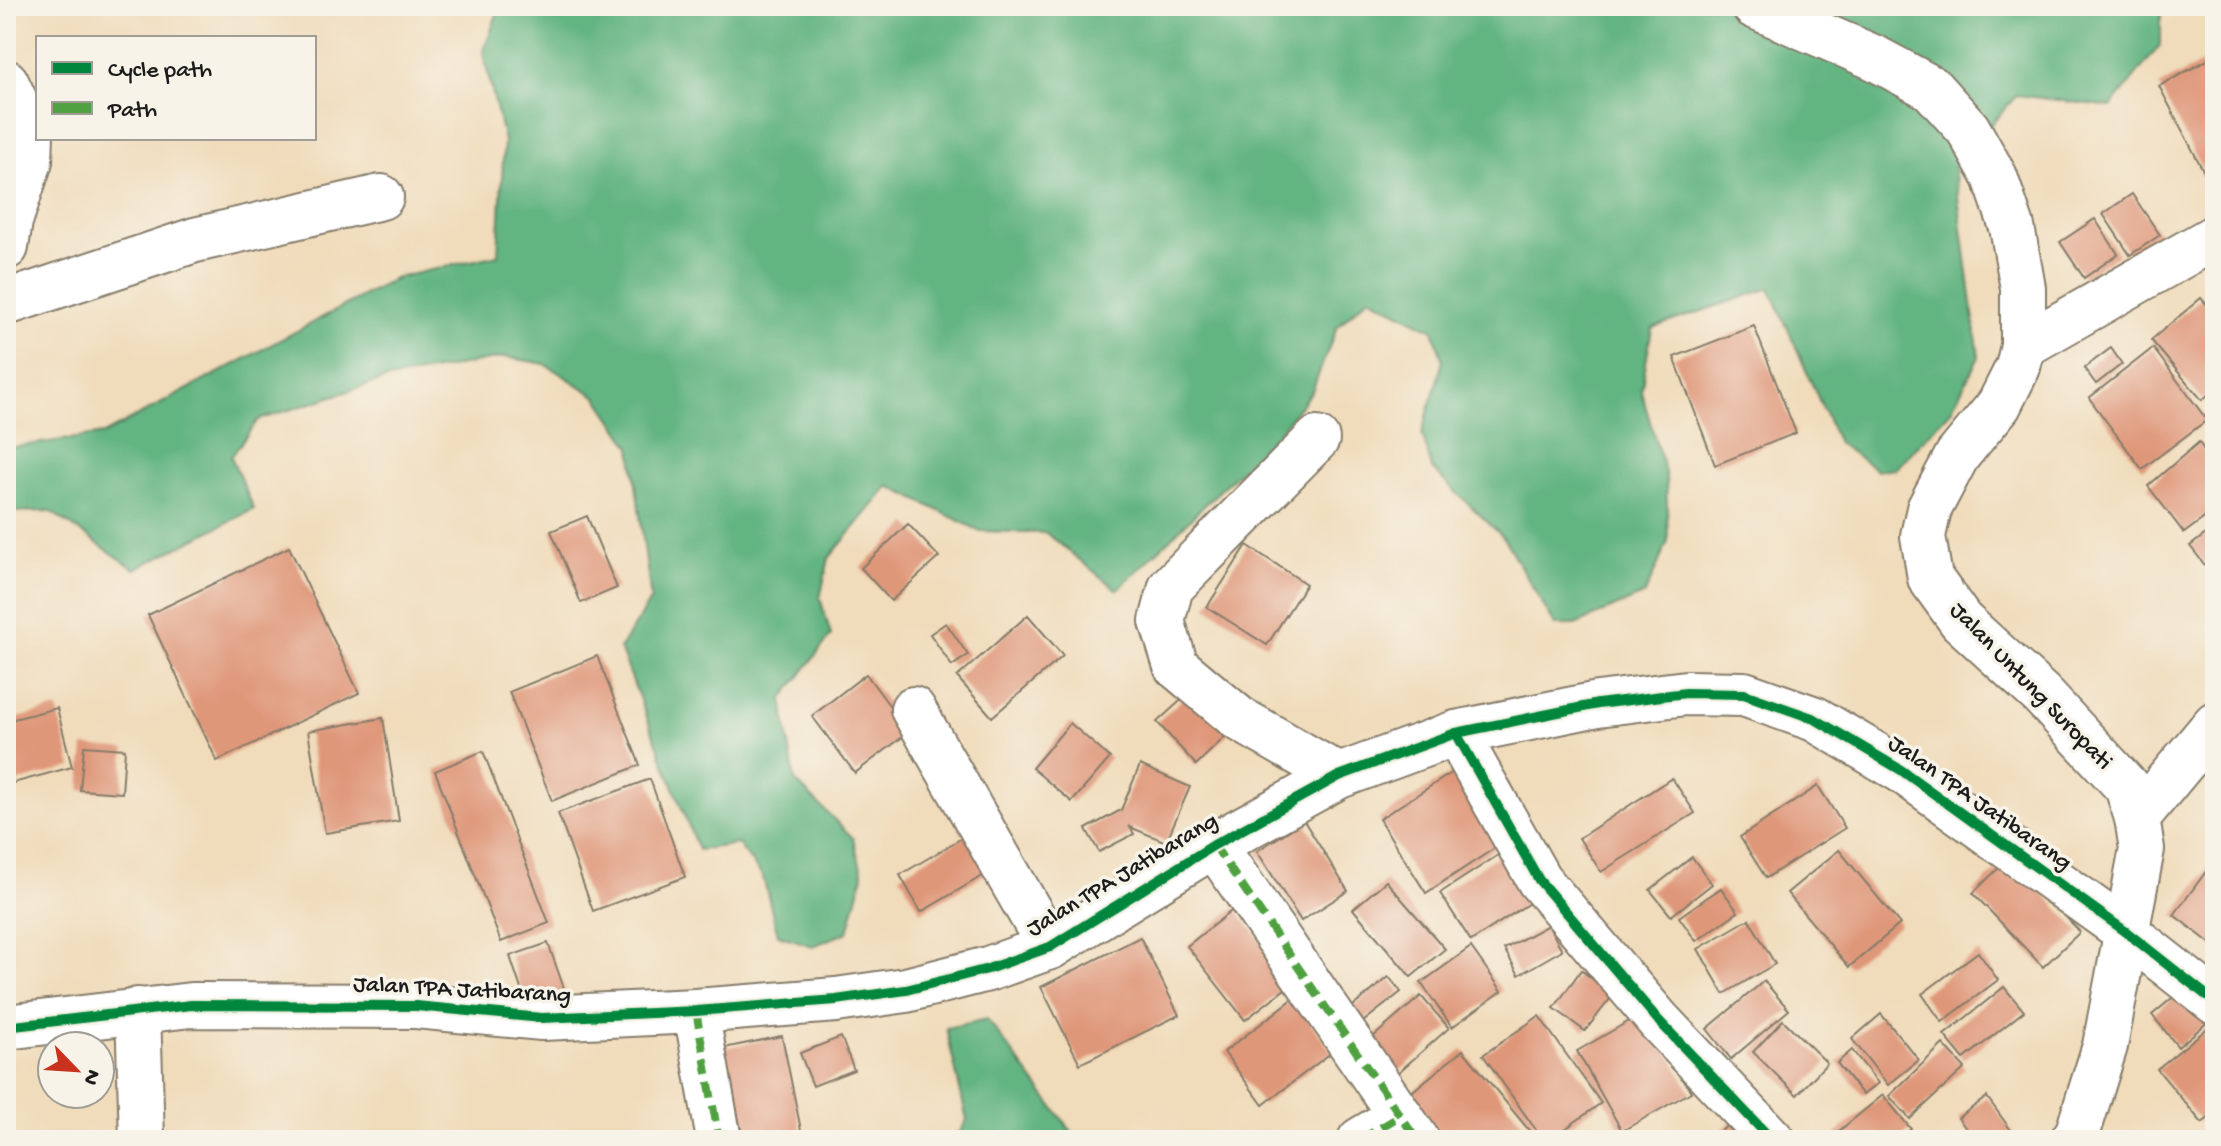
<svg xmlns="http://www.w3.org/2000/svg" width="2221" height="1146" font-family="'Gochi Hand',sans-serif">
  <rect width="100%" height="100%" fill="#f7f3e8"/>
  <filter id="ink" filterUnits="userSpaceOnUse"><feTurbulence type="fractalNoise" baseFrequency=".0125" numOctaves="2"/><feDisplacementMap in="SourceGraphic" scale="16" xChannelSelector="R" yChannelSelector="G"/><feConvolveMatrix kernelMatrix="1 2 1 2 8 2 1 2 1" color-interpolation-filters="sRGB"/></filter>
  <filter id="wash" filterUnits="userSpaceOnUse"><feTurbulence type="fractalNoise" baseFrequency=".006" numOctaves="4" result="noise"/><feDisplacementMap in="SourceGraphic" scale="32" xChannelSelector="R" yChannelSelector="G"/><feGaussianBlur stdDeviation="1.8" result="paint"/><feColorMatrix in="noise" values="0 0 0 0 0 0 0 0 0 0 0 0 0 0 0 0 0 1.4 0 .05"/><feComposite in="paint" operator="in"/></filter>
  <g filter="url(#wash)">
    <rect width="100%" height="100%" fill="#f0dbba"/>
    <!-- forest -->
    <g fill="#62b481" stroke="#3f684e" stroke-width="2">
      <polygon points="496,6 2161,6 2161,44 2111,107 2017,95 1954,167 1979,357 1950,412 1895,469 1877,470 1838,443 1770,288 1652,328 1641,391 1666,476 1668,541 1645,594 1575,625 1555,625 1503,537 1432,469 1422,433 1443,361 1433,330 1369,297 1337,327 1312,391 1274,438 1117,590 1046,533 980,531 889,486 829,558 820,598 831,635 782,700 795,781 853,838 863,875 848,932 813,946 778,935 763,877 738,844 698,850 620,648 651,599 631,447 597,397 545,364 505,357 383,380 258,420 231,457 254,509 135,569 50,511 6,512 6,448 104,434 396,278 498,255 504,141 483,53 497,14"/>
      <polygon points="987,1019 1069,1128 1080,1140 939,1140 960,1132 967,1120 946,1028"/>
    </g>
    <g id="blocks">
      <!-- building -->
      <g fill="#df9779">
        <polygon points="2215,56 2215,167 2204,172 2159,86"/>
        <polygon points="2132,194 2160,235 2130,255 2103,214"/>
        <polygon points="2095,219 2118,254 2084,278 2060,242"/>
        <polygon points="2201,298 2215,314 2215,389 2202,400 2151,340"/>
        <polygon points="1754,326 1796,433 1715,465 1674,357"/>
        <polygon points="2111,348 2122,364 2096,384 2084,368"/>
        <polygon points="2153,348 2207,420 2142,469 2089,398"/>
        <polygon points="2215,441 2215,510 2184,533 2148,486 2199,442 2204,450"/>
        <polygon points="587,516 617,588 581,603 551,531"/>
        <polygon points="908,524 939,557 891,601 861,568"/>
        <polygon points="2215,527 2215,578 2190,546"/>
        <polygon points="1247,545 1306,584 1267,645 1207,607"/>
        <polygon points="289,547 359,693 217,761 148,615"/>
        <polygon points="1028,615 1063,656 992,717 957,677"/>
        <polygon points="946,623 968,655 952,666 930,634"/>
        <polygon points="597,656 640,765 552,801 509,692"/>
        <polygon points="866,674 909,732 855,773 812,716"/>
        <polygon points="1190,692 1228,734 1196,765 1157,722"/>
        <polygon points="57,708 72,767 6,785 6,721"/>
        <polygon points="383,718 399,821 325,833 308,731"/>
        <polygon points="1070,723 1110,758 1072,802 1032,768"/>
        <polygon points="84,746 125,749 122,793 80,790"/>
        <polygon points="483,751 549,923 501,942 435,771"/>
        <polygon points="1140,765 1190,787 1166,842 1130,827 1134,834 1099,852 1086,829 1121,810"/>
        <polygon points="1461,767 1507,840 1426,893 1379,819"/>
        <polygon points="1672,778 1695,813 1601,872 1579,838"/>
        <polygon points="650,779 685,877 593,911 558,813"/>
        <polygon points="1818,786 1845,828 1766,878 1740,837"/>
        <polygon points="1304,821 1348,891 1301,921 1257,851"/>
        <polygon points="967,835 989,872 921,912 900,875"/>
        <polygon points="1506,850 1537,898 1471,941 1440,893"/>
        <polygon points="1839,850 1900,924 1849,967 1787,893"/>
        <polygon points="1692,857 1712,884 1671,916 1650,890"/>
        <polygon points="2010,857 2080,932 2043,967 1973,893"/>
        <polygon points="2213,862 2215,864 2215,947 2174,915"/>
        <polygon points="1386,881 1445,949 1411,977 1353,909"/>
        <polygon points="1721,888 1738,912 1696,941 1679,917"/>
        <polygon points="1235,908 1294,982 1245,1020 1187,946"/>
        <polygon points="1749,919 1775,964 1724,994 1698,949"/>
        <polygon points="1548,925 1562,950 1519,975 1504,949"/>
        <polygon points="1140,937 1179,1015 1080,1064 1041,987"/>
        <polygon points="548,943 565,991 526,1004 510,956"/>
        <polygon points="1471,947 1502,991 1452,1027 1421,983"/>
        <polygon points="1978,952 1998,980 1942,1022 1922,994"/>
        <polygon points="1581,970 1613,995 1585,1031 1554,1008"/>
        <polygon points="1389,977 1401,992 1354,1029 1342,1015"/>
        <polygon points="1764,981 1789,1010 1731,1059 1707,1029"/>
        <polygon points="2189,984 2215,1016 2178,1047 2152,1015"/>
        <polygon points="2004,987 2024,1011 1964,1059 1944,1035"/>
        <polygon points="1421,996 1449,1028 1394,1076 1366,1043"/>
        <polygon points="1293,999 1332,1052 1263,1105 1224,1052"/>
        <polygon points="1645,1012 1691,1092 1622,1131 1577,1051"/>
        <polygon points="1881,1014 1919,1060 1888,1085 1852,1039"/>
        <polygon points="1539,1016 1601,1103 1550,1140 1543,1140 1483,1055"/>
        <polygon points="1783,1020 1827,1063 1797,1095 1753,1052"/>
        <polygon points="2215,1022 2215,1113 2202,1123 2157,1069"/>
        <polygon points="782,1036 802,1135 777,1140 743,1140 724,1048"/>
        <polygon points="841,1037 854,1070 813,1086 800,1053"/>
        <polygon points="1943,1044 1965,1068 1910,1119 1889,1096"/>
        <polygon points="1463,1050 1537,1140 1436,1140 1403,1099"/>
        <polygon points="1852,1050 1878,1083 1863,1095 1837,1063"/>
        <polygon points="1883,1095 1911,1129 1897,1140 1828,1140"/>
        <polygon points="1987,1097 2013,1133 2003,1140 1975,1140 1958,1118"/>
        <polygon points="1739,1115 1761,1140 1711,1140"/>
      </g>
    </g>
  </g>
  <g filter="url(#ink)">
    <use href="#blocks" fill-opacity="0" stroke="#867c6b" stroke-width="2"/>
    <g fill="none" stroke-linecap="round" stroke-linejoin="round">
      <!-- minor casing -->
      <g stroke="#867c6b" stroke-width="48">
        <g id="minor">
          <polyline points="6,82 31,135 30,161 10,221 6,247"/>
          <polyline points="6,303 195,240 381,197"/>
          <polyline points="2023,346 2215,237"/>
          <polyline points="1317,439 1171,587 1162,621 1176,666 1238,718 1339,776"/>
          <polyline points="913,709 1050,947"/>
          <polyline points="1456,733 1539,880 1659,1021 1772,1140"/>
          <polyline points="2137,818 2215,724"/>
          <polyline points="1214,845 1417,1140"/>
          <polyline points="138,1010 142,1140"/>
          <polyline points="696,1011 719,1140"/>
          <polyline points="6,1027 191,1005 416,1006 542,1018 696,1011 836,1000 906,990 988,969 1050,947 1214,845 1339,776 1456,733 1598,704 1686,693 1744,694 1815,719 1901,770 2125,931 2215,1002"/>
          <polyline points="1360,1140 1400,1116"/>
        </g>
      </g>
      <!-- major casing -->
      <g stroke="#867c6b" stroke-width="48">
        <polyline id="major" points="1754,6 1875,58 1931,88 1968,129 1995,177 2012,227 2023,288 2023,346 2018,367 1999,405 1957,456 1929,509 1923,536 1930,578 1961,621 2042,695 2127,787 2137,818 2142,849 2105,1046 2078,1132 2073,1140"/>
      </g>
      <!-- minor -->
      <use href="#minor" stroke="#fff" stroke-width="44"/>
      <!-- major -->
      <use href="#major" stroke="#fff" stroke-width="44"/>
      <!-- quiet -->
      <g stroke="#4fa141" stroke-width="8" stroke-dasharray="16 8" stroke-linecap="butt">
        <polyline points="1214,845 1417,1140"/>
        <polyline points="696,1011 719,1140"/>
        <polyline points="1360,1140 1400,1116"/>
      </g>
      <!-- cycleway casing -->
      <g stroke="#f7f3e8" stroke-width="15">
        <g id="cycleway">
          <polyline points="1456,733 1539,880 1659,1021 1772,1140"/>
          <polyline points="6,1027 191,1005 416,1006 542,1018 696,1011 836,1000 906,990 988,969 1050,947 1214,845 1339,776 1456,733 1598,704 1686,693 1744,694 1815,719 1901,770 2125,931 2215,1002"/>
        </g>
      </g>
      <!-- cycleway -->
      <use href="#cycleway" stroke="#00873e" stroke-width="10"/>
    </g>
  </g>
  <g text-anchor="middle" dominant-baseline="central" stroke-width="7" stroke-linejoin="round" paint-order="stroke">
    <!-- street labels -->
    <g font-size="24" fill="#1c1c1c" stroke="#f7f3e8">
      <text transform="translate(2030 687) rotate(46)">Jalan Untung Suropati</text>
      <text transform="translate(1979 804) rotate(35)">Jalan TPA Jatibarang</text>
      <text transform="translate(1123 876) rotate(-31)">Jalan TPA Jatibarang</text>
      <text transform="translate(462 991) rotate(3)">Jalan TPA Jatibarang</text>
    </g>
  </g>
  <!-- margin -->
  <rect width="2221" height="1146" fill="none" stroke="#f7f3e8" stroke-width="32"/>
  <!-- legend -->
  <rect x="36" y="36" width="280" height="104" fill="#f7f3e8" stroke="#9f9d96" stroke-width="2"/>
  <rect x="52" y="62" width="40" height="12" fill="#00873e" stroke="#9f9d96" stroke-width="2"/>
  <text x="108" y="76" font-size="24" fill="#1c1c1c">Cycle path</text>
  <rect x="52" y="102" width="40" height="12" fill="#4fa141" stroke="#9f9d96" stroke-width="2"/>
  <text x="108" y="116" font-size="24" fill="#1c1c1c">Path</text>
  <!-- north arrow -->
  <g transform="translate(76 1070) rotate(115)"><circle r="38" fill="#f7f3e8" stroke="#9f9d96" stroke-width="2"/>
  <path d="M0-6L14 30L0 20L-14 30Z" fill="#c8321e"/>
  <text y="-12" font-size="22" font-weight="bold" text-anchor="middle" fill="#1c1c1c">N</text>
  </g>
</svg>
